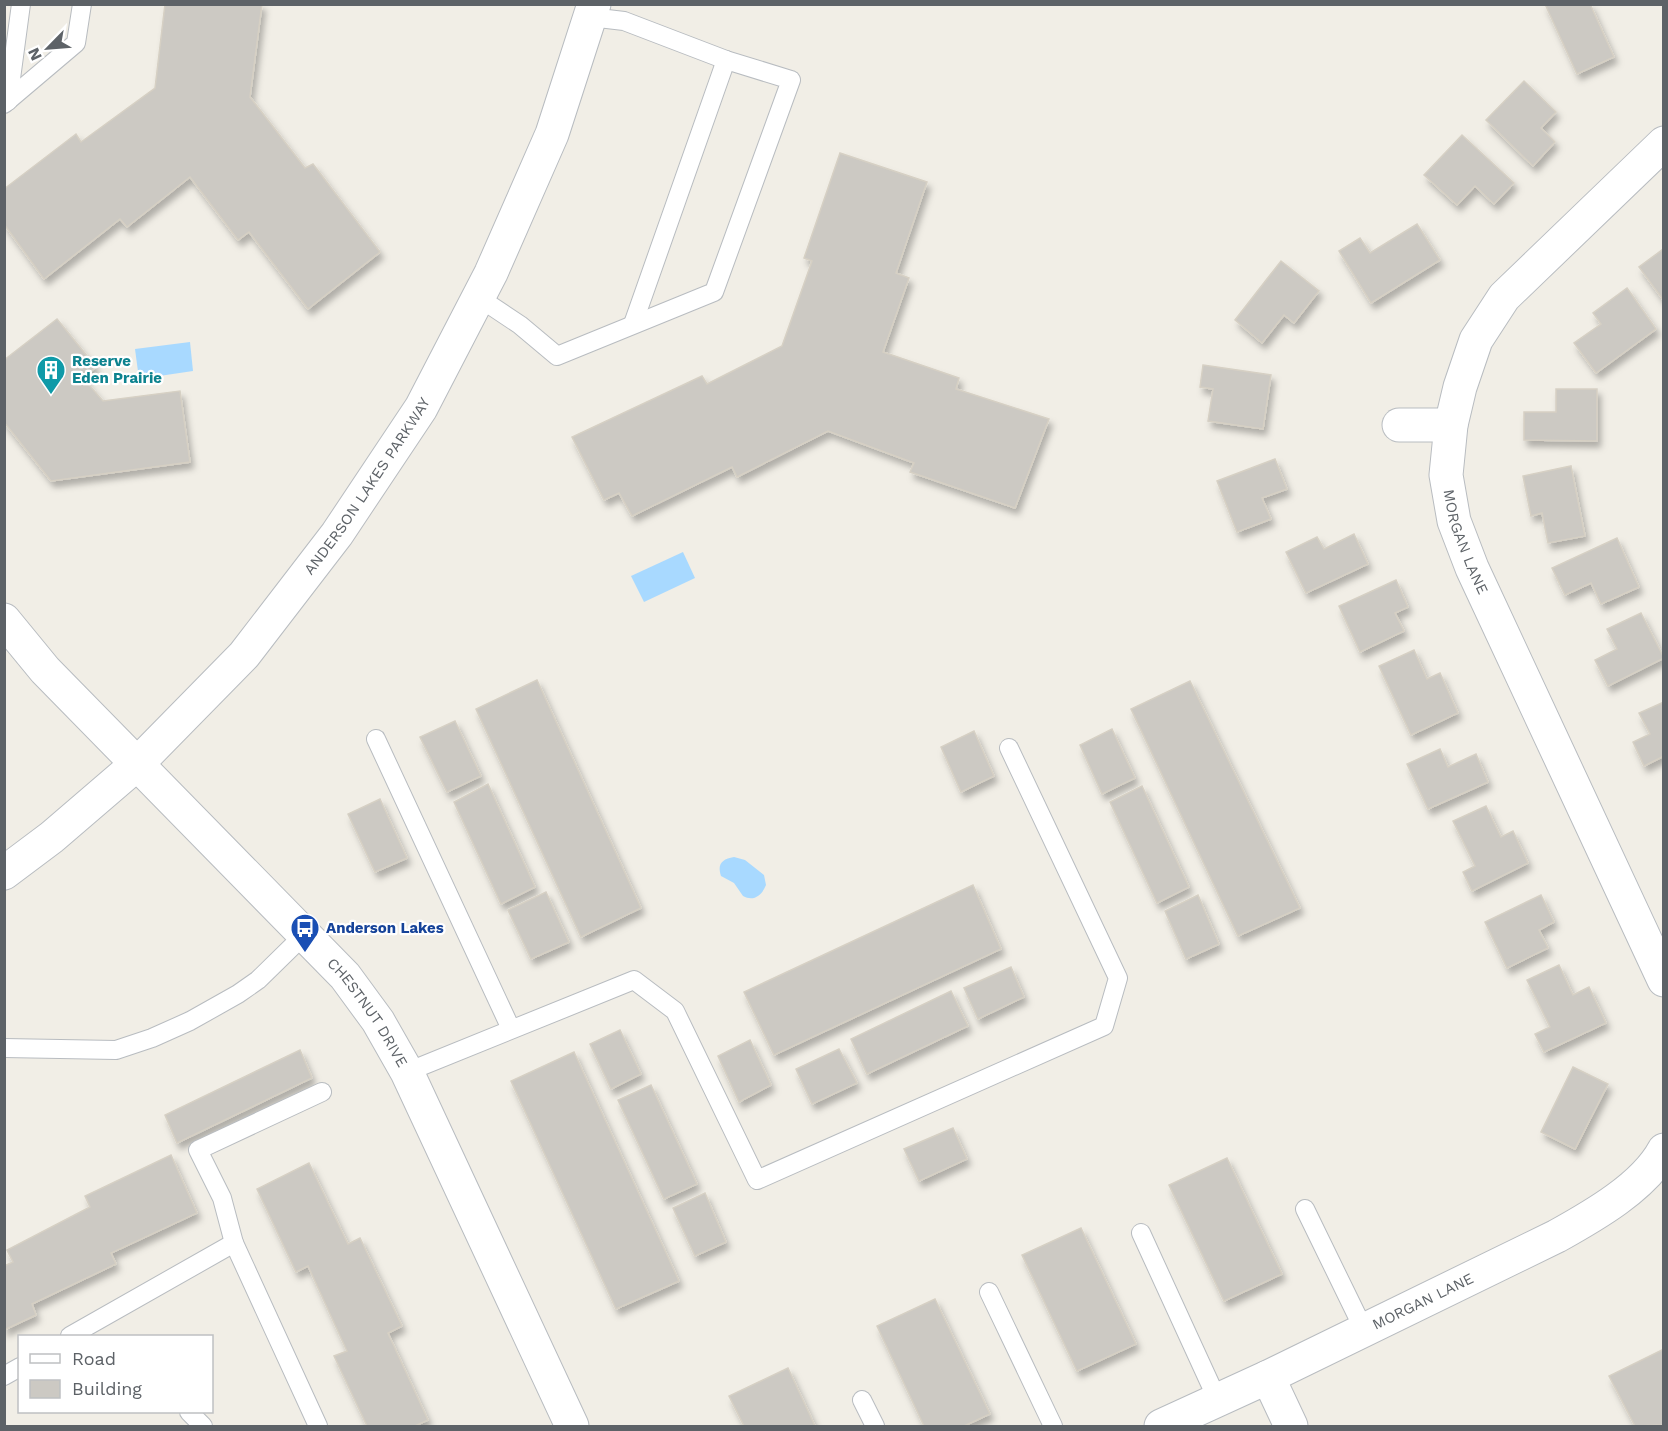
<svg xmlns="http://www.w3.org/2000/svg" width="1668" height="1431" font-family="'Work Sans',sans-serif">
  <defs>
    <filter id="shadow"><feDropShadow dx="3.5" dy="6" stdDeviation="3" flood-color="#0004"/></filter>
  </defs>
  <rect width="100%" height="100%" fill="#f1eee6"/>
  <!-- water -->
  <g fill="#a8d9ff">
    <polygon points="190,342 193,371 139,379 135,349"/>
    <polygon points="683,552 695,578 644,602 631,576"/>
    <path d="M734,857L745,860L764,875L766,885C762,895 754,902 743,896L734,883L721,876C717,864 722,859 734,857Z"/>
  </g>
  <!-- building -->
  <g fill="#ccc9c3" stroke="#d6d0c4" stroke-width="1.5" filter="url(#shadow)">
    <polygon points="165,4 262,4 250,97 305,168 313,164 380,252 308,309 249,232 238,240 190,177 127,227 120,219 44,279 4,224 4,189 76,134 81,142 155,88"/>
    <polygon points="1545,4 1590,4 1614,57 1577,74"/>
    <polygon points="1524,81 1556,112 1541,128 1555,142 1533,166 1486,120"/>
    <polygon points="1462,135 1514,183 1494,204 1475,186 1457,205 1424,175"/>
    <polygon points="840,153 927,182 896,273 909,278 883,352 959,378 956,389 1049,419 1015,508 910,472 914,463 828,431 737,477 732,467 632,516 619,493 604,500 572,437 702,376 707,384 782,346 812,261 804,258"/>
    <polygon points="1417,224 1440,260 1371,303 1339,251 1360,238 1370,253"/>
    <polygon points="1662,250 1664,251 1664,301 1639,267"/>
    <polygon points="1281,261 1319,291 1294,323 1284,315 1262,343 1235,320"/>
    <polygon points="1627,288 1656,329 1596,373 1574,343 1601,324 1593,313"/>
    <polygon points="57,319 96,367 83,378 103,401 180,391 190,462 51,481 4,422 4,360"/>
    <polygon points="1203,365 1271,375 1263,429 1208,421 1213,389 1200,387"/>
    <polygon points="1556,389 1597,389 1597,441 1524,440 1524,412 1556,412"/>
    <polygon points="1275,459 1287,489 1262,498 1271,519 1237,532 1217,481"/>
    <polygon points="1571,466 1585,536 1548,543 1542,513 1531,516 1523,476"/>
    <polygon points="1354,534 1368,564 1306,593 1286,552 1317,537 1324,549"/>
    <polygon points="1617,538 1639,587 1601,604 1591,583 1565,595 1552,568"/>
    <polygon points="1396,580 1408,607 1395,613 1404,631 1360,652 1339,606"/>
    <polygon points="1641,613 1664,658 1608,686 1595,660 1617,649 1607,629"/>
    <polygon points="1414,650 1427,679 1440,673 1458,713 1411,735 1379,666"/>
    <polygon points="537,680 641,908 581,937 476,709"/>
    <polygon points="1190,681 1300,908 1238,936 1131,709"/>
    <polygon points="1664,702 1664,756 1644,766 1633,742 1650,734 1639,713"/>
    <polygon points="455,721 481,776 447,792 420,737"/>
    <polygon points="1112,729 1135,778 1102,794 1080,745"/>
    <polygon points="974,731 994,776 961,792 941,747"/>
    <polygon points="1440,749 1448,767 1476,754 1488,782 1428,809 1407,764"/>
    <polygon points="488,784 535,887 501,904 454,802"/>
    <polygon points="1142,786 1189,887 1157,903 1110,802"/>
    <polygon points="380,799 407,858 375,872 348,814"/>
    <polygon points="1486,806 1501,837 1513,831 1528,863 1472,891 1463,872 1475,866 1453,821"/>
    <polygon points="973,885 1001,949 774,1055 744,992"/>
    <polygon points="546,892 569,942 531,959 508,910"/>
    <polygon points="1198,895 1219,944 1186,959 1165,911"/>
    <polygon points="1541,895 1554,922 1539,930 1548,948 1507,968 1485,922"/>
    <polygon points="1559,965 1573,995 1589,987 1606,1023 1544,1052 1535,1034 1550,1027 1527,980"/>
    <polygon points="1011,967 1024,997 978,1019 964,988"/>
    <polygon points="951,991 968,1026 867,1074 851,1039"/>
    <polygon points="620,1030 641,1074 611,1089 590,1044"/>
    <polygon points="750,1040 771,1085 739,1102 718,1056"/>
    <polygon points="839,1049 857,1083 812,1104 796,1069"/>
    <polygon points="300,1050 312,1078 177,1143 165,1115"/>
    <polygon points="574,1052 679,1281 616,1309 511,1081"/>
    <polygon points="1573,1067 1608,1084 1575,1149 1541,1132"/>
    <polygon points="651,1085 697,1184 664,1199 618,1100"/>
    <polygon points="953,1128 967,1159 919,1181 904,1149"/>
    <polygon points="171,1155 197,1213 111,1253 116,1264 32,1304 36,1315 4,1330 4,1266 13,1262 7,1250 90,1207 85,1196"/>
    <polygon points="1227,1158 1282,1274 1224,1301 1169,1185"/>
    <polygon points="309,1163 348,1244 360,1238 402,1326 388,1333 428,1420 415,1426 367,1426 334,1356 347,1351 308,1266 296,1272 257,1189"/>
    <polygon points="705,1193 726,1242 695,1256 673,1208"/>
    <polygon points="1081,1228 1136,1344 1077,1371 1022,1255"/>
    <polygon points="935,1299 990,1414 964,1426 924,1426 877,1326"/>
    <polygon points="1664,1349 1664,1425 1635,1426 1609,1376"/>
    <polygon points="788,1368 815,1426 744,1426 729,1396"/>
  </g>
  <g fill="none" stroke-linecap="round" stroke-linejoin="round">
    <!-- service casing -->
    <g stroke="#b8bcc0" stroke-width="20">
      <g id="service">
        <polyline points="8,101 21,4"/>
        <polyline points="4,104 76,43 82,4"/>
        <polyline points="478,297 520,325 557,356 714,292 791,80 726,60 624,21 590,17"/>
        <polyline points="633,324 726,60"/>
        <polyline points="376,739 511,1029"/>
        <polyline points="4,1048 116,1050 152,1038 190,1021 238,994 258,980 305,934"/>
        <polyline points="407,1072 634,980 675,1011 757,1180 1104,1026 1118,978 1009,748"/>
        <polyline points="1305,1209 1364,1330"/>
        <polyline points="1141,1233 1218,1401"/>
        <polyline points="234,1243 222,1198 198,1150 322,1092"/>
        <polyline points="989,1292 1053,1426"/>
        <polyline points="70,1336 234,1243 318,1426"/>
        <polyline points="4,1376 20,1367"/>
        <polyline points="862,1400 875,1426"/>
        <polyline points="189,1412 203,1426"/>
      </g>
    </g>
    <!-- minor casing -->
    <g stroke="#b8bcc0" stroke-width="35">
      <g id="minor">
        <path id="s1" d="M1664,143L1504,297L1476,340L1460,387L1451,425L1446,475L1454,521L1472,568L1664,980"/>
        <polyline points="1399,425 1451,425"/>
        <path id="s2" d="M4,620L45,670L345,976L378,1021L407,1072L572,1426"/>
        <polyline points="1268,1377 1291,1426"/>
        <path id="s3" d="M1161,1426L1268,1377L1557,1236C1593,1216 1644,1187 1664,1150"/>
      </g>
    </g>
    <!-- tertiary casing -->
    <g stroke="#b8bcc0" stroke-width="35">
      <g id="tertiary">
        <path id="s4" d="M4,873L52,837L137,764L244,655L337,534L421,408L491,273L552,134L594,4"/>
      </g>
    </g>
    <!-- service -->
    <use href="#service" stroke="#fff" stroke-width="18"/>
    <!-- minor -->
    <use href="#minor" stroke="#fff" stroke-width="33"/>
    <!-- tertiary -->
    <use href="#tertiary" stroke="#fff" stroke-width="33"/>
  </g>
  <!-- icons -->
  <defs>
    <g id="building-pin" transform="scale(1.5)"><path d="M0 17L-7.5 6A9.5 9.5 0 1 1 7.5 6Z" fill="#0f9aa8" stroke="#fff"/><path d="M-4-6H4V6H1V3H-1V6H-4ZM-2.5-4.3h1.7v1.8h-1.7ZM.8-4.3h1.7v1.8H.8ZM-2.5-1h1.7V.8h-1.7ZM.8-1h1.7V.8H.8Z" fill="#fff"/></g>
    <g id="bus-pin" transform="scale(1.5)"><path d="M0 17L-7.5 6A9.5 9.5 0 1 1 7.5 6Z" fill="#1a4fb4" stroke="#fff"/><path d="M-5-6H5V4H4V6H2V4H-2V6H-4V4H-5ZM-3.5-4V0h7V-4ZM-3.5 1.2v1.5H-2V1.2ZM2 1.2v1.5H3.5V1.2Z" fill="#fff"/></g>
  </defs>
  <g fill-rule="evenodd">
    <use href="#building-pin" x="51" y="370"/>
    <use href="#bus-pin" x="305" y="928"/>
  </g>
  <g text-anchor="middle" dominant-baseline="central" stroke-width="4.5" stroke-linejoin="round" paint-order="stroke">
    <!-- culture labels -->
    <g font-size="15" font-weight="bold" fill="#0d838f" stroke="#fff" text-anchor="start">
      <text x="72" y="361">Reserve<tspan x="72" dy="17">Eden Prairie</tspan></text>
    </g>
    <!-- street labels -->
    <g font-size="15" fill="#5d6267" stroke="#fff">
      <text stroke="none"><textPath href="#s4" startOffset="534">ANDERSON LAKES PARKWAY</textPath></text>
      <text stroke="none"><textPath href="#s1" startOffset="482">MORGAN LANE</textPath></text>
      <text stroke="none"><textPath href="#s2" startOffset="536">CHESTNUT DRIVE</textPath></text>
      <text stroke="none"><textPath href="#s3" startOffset="290">MORGAN LANE</textPath></text>
    </g>
    <!-- transit labels -->
    <g font-size="15" font-weight="bold" fill="#164399" stroke="#fff" text-anchor="start">
      <text x="326" y="928">Anderson Lakes</text>
    </g>
  </g>
  <!-- border -->
  <rect width="1668" height="1431" fill="none" stroke="#5d6267" stroke-width="12"/>
  <!-- legend -->
  <rect x="18" y="1335" width="195" height="78" fill="#ffffff" stroke="#bec0c2" stroke-width="1.5"/>
  <rect x="30" y="1354" width="30" height="9" fill="#ffffff" stroke="#bec0c2" stroke-width="1.5"/>
  <text x="72" y="1365" font-size="18" fill="#5d6267">Road</text>
  <rect x="30" y="1380" width="30" height="18" fill="#ccc9c3" stroke="#bec0c2" stroke-width="1.5"/>
  <text x="72" y="1395" font-size="18" fill="#5d6267">Building</text>
  <!-- north arrow -->
  <g transform="translate(48 48) rotate(245)" stroke="#ffffff" stroke-width="4.5" paint-order="stroke">
  <path d="M0-4.5L10 22L0 15L-10 22Z" fill="#5d6267"/>
  <text y="-9" font-size="16" font-weight="bold" text-anchor="middle" fill="#5d6267">N</text>
  </g>
</svg>
